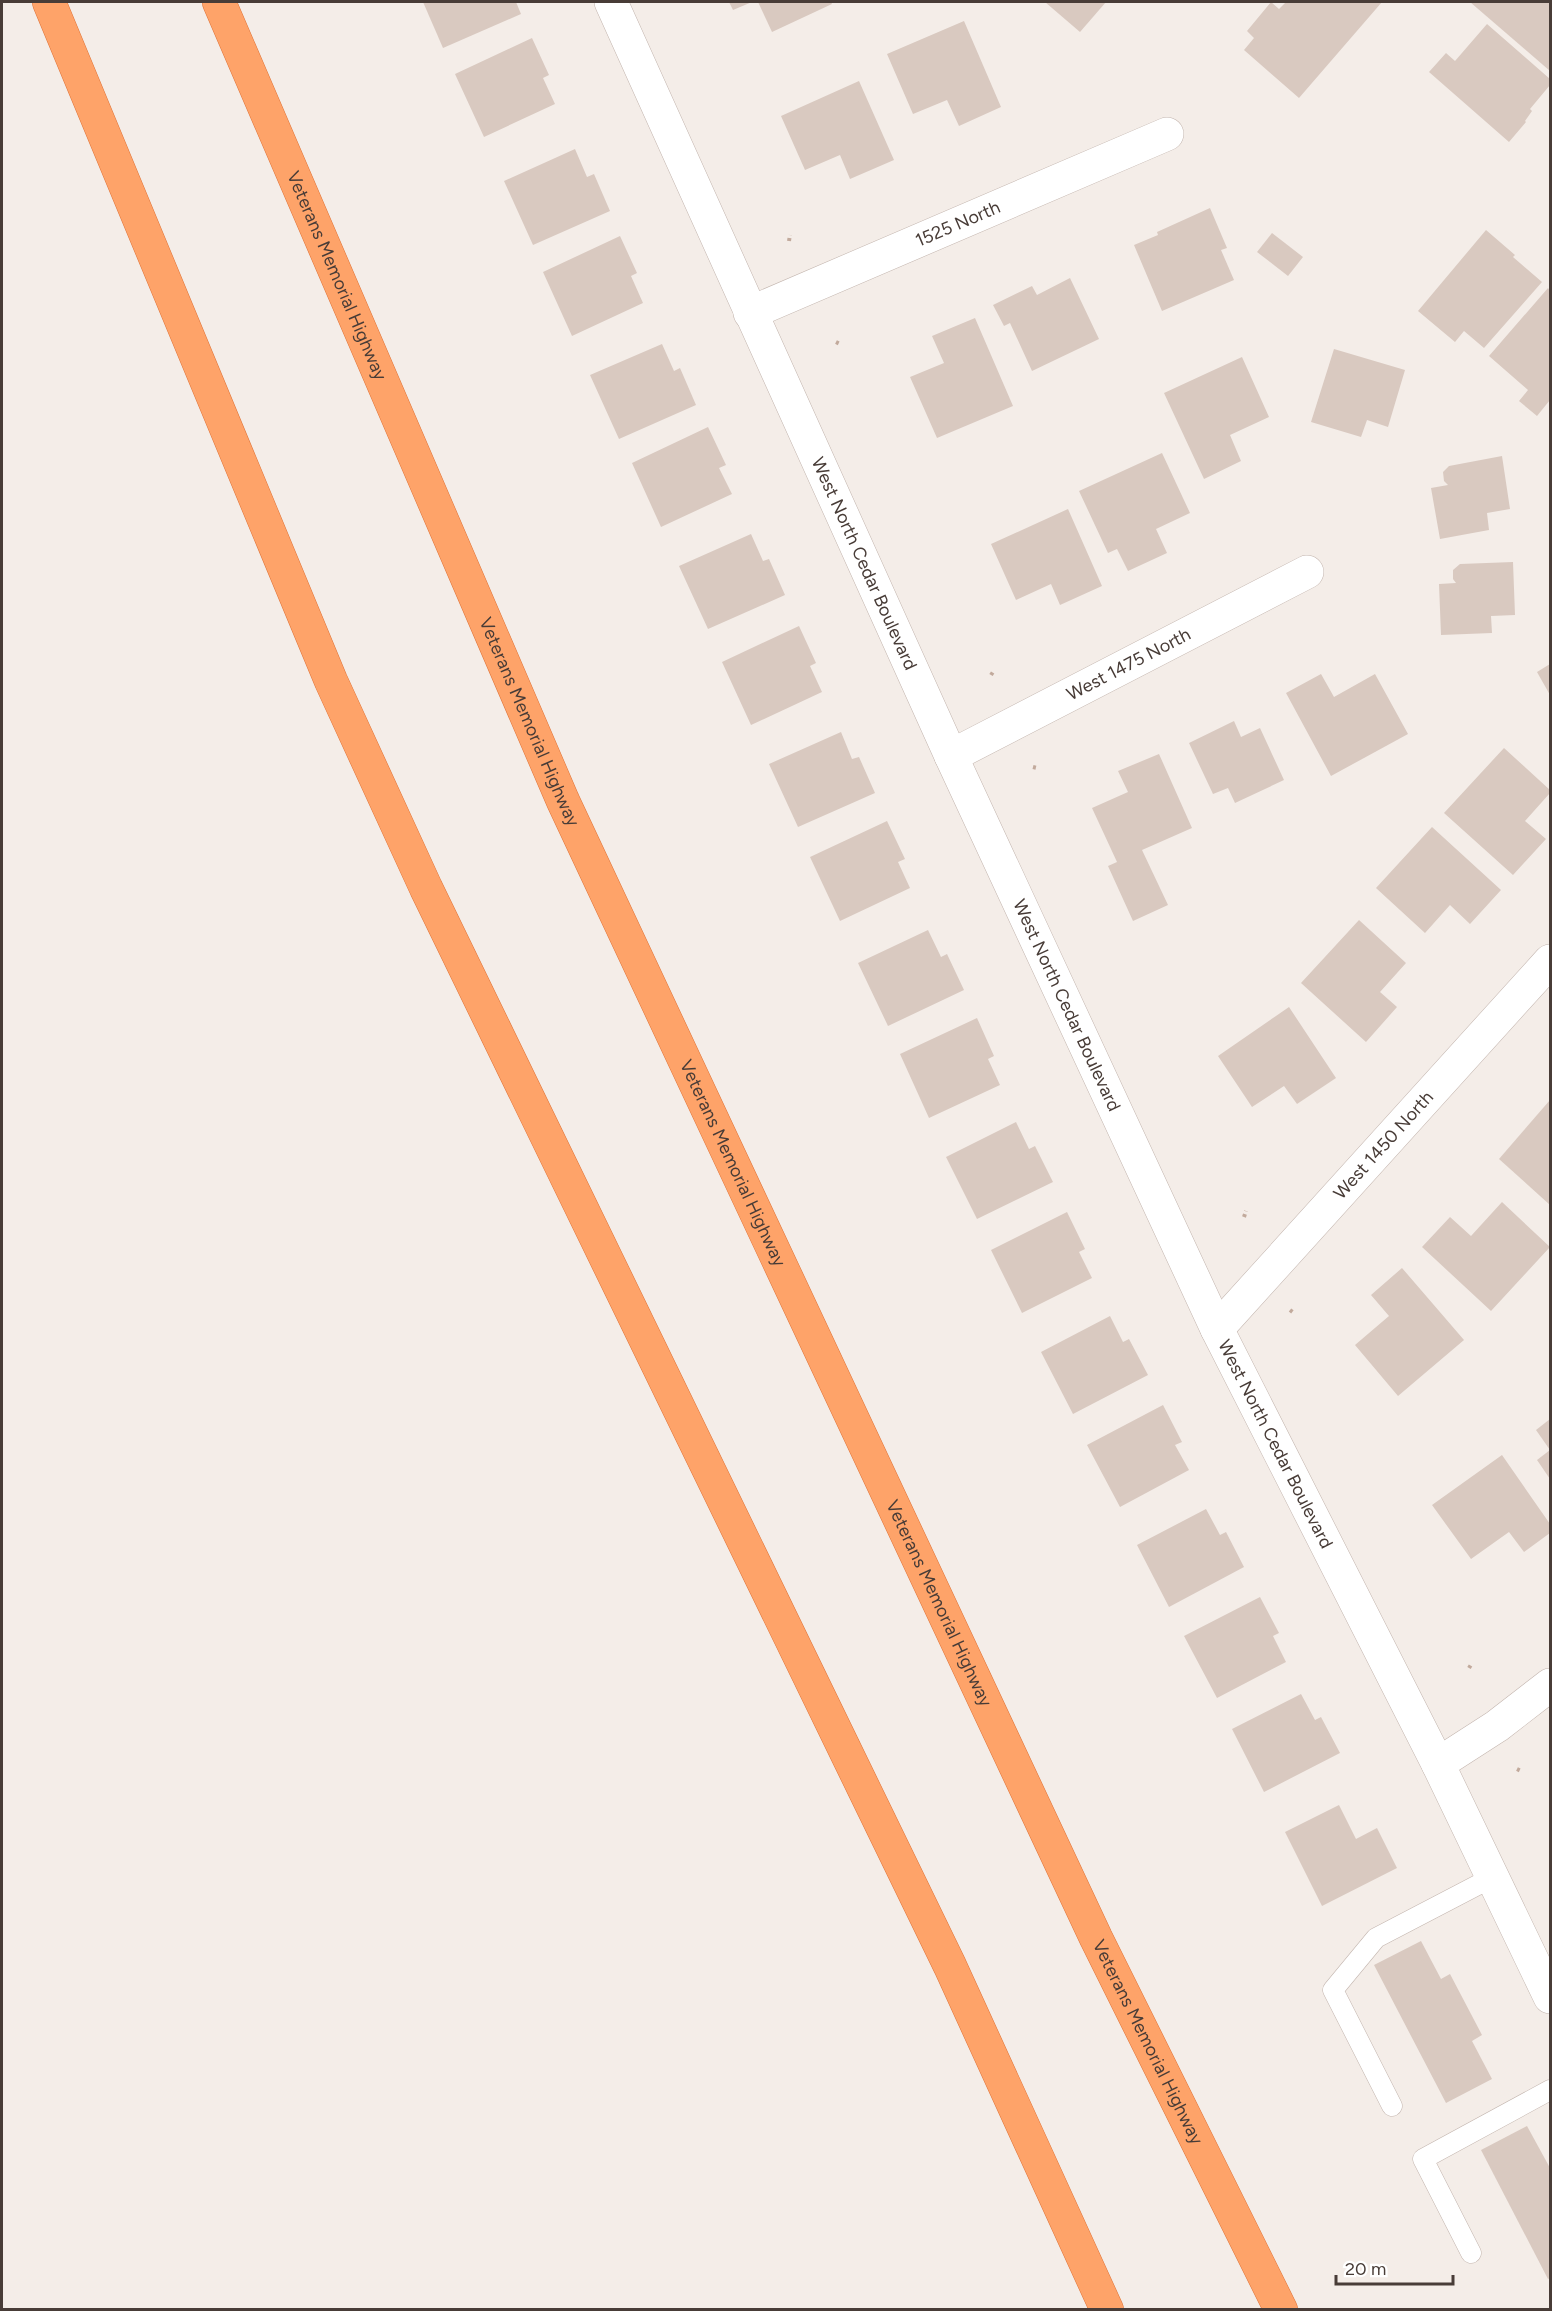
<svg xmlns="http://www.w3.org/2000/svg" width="1552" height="2311" font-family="Figtree,sans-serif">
  <rect width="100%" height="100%" fill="#f4ede8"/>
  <!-- building -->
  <g fill="#d9c9c0">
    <polygon points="423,2 516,2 521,14 443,48"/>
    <polygon points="729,2 752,2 733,10"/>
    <polygon points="758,2 831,2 832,4 772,32"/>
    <polygon points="1045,2 1106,2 1080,32"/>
    <polygon points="1271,2 1279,9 1286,2 1382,2 1299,98 1244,50 1254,38 1247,31"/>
    <polygon points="1470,2 1550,2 1550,71"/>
    <polygon points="964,21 1001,107 959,126 947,100 913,114 887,54"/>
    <polygon points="1487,24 1550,79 1550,85 1530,109 1532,111 1525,121 1526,122 1509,142 1429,72 1446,53 1455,61"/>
    <polygon points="532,38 549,75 543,78 555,104 484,137 455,74"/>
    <polygon points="859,81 894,160 850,179 840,155 805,170 781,116"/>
    <polygon points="575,149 587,177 594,174 610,211 533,245 504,181"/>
    <polygon points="1210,208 1227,248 1221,250 1234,280 1162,311 1134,245 1158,235 1157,232"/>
    <polygon points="1486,230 1515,255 1513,257 1542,282 1484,348 1464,331 1455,342 1418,311"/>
    <polygon points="1272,233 1303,257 1288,276 1257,252"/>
    <polygon points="620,236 637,273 631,276 643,303 572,336 543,272"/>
    <polygon points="1070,278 1099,339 1032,371 1010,323 1004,326 993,305 1032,286 1037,295"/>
    <polygon points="1548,288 1550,291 1550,400 1537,416 1519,401 1528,390 1489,356"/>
    <polygon points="975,318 1013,406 937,438 910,377 944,363 932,336"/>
    <polygon points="662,344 674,371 680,368 696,405 619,439 590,375"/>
    <polygon points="1334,349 1405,370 1388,427 1367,420 1361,437 1311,422"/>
    <polygon points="1242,357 1269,417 1230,435 1241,461 1204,479 1164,393"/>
    <polygon points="708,427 726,465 719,468 732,494 661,527 632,463"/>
    <polygon points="1162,453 1190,513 1156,529 1167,553 1128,571 1117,549 1108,553 1079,491"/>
    <polygon points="1502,456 1510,509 1487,513 1489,530 1440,539 1431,488 1448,485 1444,481 1443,472 1449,466"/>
    <polygon points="1068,509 1102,586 1060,605 1051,584 1016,600 991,544"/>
    <polygon points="751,534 763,561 769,559 785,595 708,629 679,566"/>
    <polygon points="1513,562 1515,615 1491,616 1492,633 1441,635 1439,584 1456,583 1453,579 1453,570 1460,564"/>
    <polygon points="799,626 816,663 810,666 822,692 751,725 722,662"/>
    <polygon points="1550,664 1550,695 1537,672"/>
    <polygon points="1321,674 1334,697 1375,674 1408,734 1331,776 1286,693"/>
    <polygon points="1234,721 1241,737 1260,728 1284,780 1235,803 1228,788 1213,794 1189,743"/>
    <polygon points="841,732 852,759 859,757 875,793 798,827 769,764"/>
    <polygon points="1504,748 1550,790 1550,793 1525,821 1546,839 1513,875 1444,813"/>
    <polygon points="1159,754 1192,828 1142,850 1168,905 1133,921 1108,866 1117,862 1092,808 1128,792 1118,771"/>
    <polygon points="887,821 905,859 898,862 910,888 840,921 810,857"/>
    <polygon points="1432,827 1501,890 1470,924 1450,905 1425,933 1376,888"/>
    <polygon points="1359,920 1406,963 1380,992 1397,1007 1366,1042 1301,983"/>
    <polygon points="928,930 941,957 947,954 964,990 888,1026 858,963"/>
    <polygon points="1289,1007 1336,1078 1297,1104 1284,1086 1252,1107 1218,1056"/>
    <polygon points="977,1018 994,1056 988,1059 1000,1085 929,1118 900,1054"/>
    <polygon points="1550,1100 1550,1205 1499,1159"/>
    <polygon points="1016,1122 1029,1149 1035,1146 1053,1182 977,1219 946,1157"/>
    <polygon points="1502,1202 1550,1247 1491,1311 1422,1247 1450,1217 1471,1236"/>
    <polygon points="1067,1212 1085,1249 1079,1252 1092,1278 1022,1313 991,1250"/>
    <polygon points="1402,1268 1464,1340 1398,1396 1355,1345 1389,1316 1371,1295"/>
    <polygon points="1110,1316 1123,1342 1129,1339 1148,1375 1073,1414 1041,1352"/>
    <polygon points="1163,1405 1182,1442 1175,1445 1189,1470 1120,1507 1087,1445"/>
    <polygon points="1550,1419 1550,1450 1536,1430"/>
    <polygon points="1550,1450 1550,1479 1537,1460"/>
    <polygon points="1502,1455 1550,1524 1550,1533 1524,1552 1509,1532 1471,1559 1432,1505"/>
    <polygon points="1206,1509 1220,1535 1226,1532 1244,1567 1169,1607 1137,1545"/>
    <polygon points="1260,1597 1279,1633 1273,1636 1286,1662 1217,1698 1184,1636"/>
    <polygon points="1301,1694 1315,1720 1321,1717 1340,1753 1264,1792 1232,1729"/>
    <polygon points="1339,1805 1356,1839 1377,1828 1397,1868 1322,1906 1285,1832"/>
    <polygon points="1421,1941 1441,1979 1450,1974 1482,2035 1472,2041 1492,2079 1446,2103 1374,1965"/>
    <polygon points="1527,2126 1550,2168 1550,2278 1548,2279 1481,2150"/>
  </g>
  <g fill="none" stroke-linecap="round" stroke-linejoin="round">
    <!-- service casing -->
    <g stroke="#c3b5ae" stroke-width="21">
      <g id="service">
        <polyline points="1392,2106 1333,1990 1376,1938 1493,1877"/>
        <polyline points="1471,2253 1423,2159 1550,2090"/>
      </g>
    </g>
    <!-- minor casing -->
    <g stroke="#c3b5ae" stroke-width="34">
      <g id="minor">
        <path id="s1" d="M611,2L951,756L1217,1329L1438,1764L1550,1997"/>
        <path id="s2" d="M750,313L1167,134"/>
        <path id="s3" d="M951,756L1307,572"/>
        <path id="s4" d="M1217,1329L1550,961"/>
        <polyline points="1438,1764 1497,1726 1550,1685"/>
      </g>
    </g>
    <!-- motorway casing -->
    <g stroke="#de7338" stroke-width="34">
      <g id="motorway">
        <polyline points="49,2 331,681 426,888 950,1966 1107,2310"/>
        <path id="s5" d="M219,2L563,801L1096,1938L1281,2310"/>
      </g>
    </g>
    <!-- path -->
    <g stroke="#c2aa9c" stroke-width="4" stroke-dasharray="3 3" stroke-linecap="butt">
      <polyline points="789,241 790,235"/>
      <polyline points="836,342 840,344"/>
      <polyline points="991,675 993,672"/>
      <polyline points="1033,767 1037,768"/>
      <polyline points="1244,1217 1246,1211"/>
      <polyline points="1290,1310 1294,1313"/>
      <polyline points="1469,1668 1472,1663"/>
      <polyline points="1517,1769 1521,1771"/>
    </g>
    <!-- service -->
    <use href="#service" stroke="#fff" stroke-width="20"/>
    <!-- minor -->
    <use href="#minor" stroke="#fff" stroke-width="33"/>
    <!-- motorway -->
    <use href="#motorway" stroke="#fea369" stroke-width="33"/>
  </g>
  <g text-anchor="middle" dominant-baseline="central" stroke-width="4.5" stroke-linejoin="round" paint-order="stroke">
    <!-- street labels -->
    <g font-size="18" fill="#483c37" stroke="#fff">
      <text stroke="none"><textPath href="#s2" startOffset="226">1525 North</textPath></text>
      <text stroke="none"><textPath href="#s5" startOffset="298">Veterans Memorial Highway</textPath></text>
      <text stroke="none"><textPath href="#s1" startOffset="616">West North Cedar Boulevard</textPath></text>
      <text stroke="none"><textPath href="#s3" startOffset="200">West 1475 North</textPath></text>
      <text stroke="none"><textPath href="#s5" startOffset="784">Veterans Memorial Highway</textPath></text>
      <text stroke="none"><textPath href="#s1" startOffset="1102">West North Cedar Boulevard</textPath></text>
      <text stroke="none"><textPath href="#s4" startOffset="248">West 1450 North</textPath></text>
      <text stroke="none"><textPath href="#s5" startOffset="1270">Veterans Memorial Highway</textPath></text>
      <text stroke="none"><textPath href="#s1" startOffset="1588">West North Cedar Boulevard</textPath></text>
      <text stroke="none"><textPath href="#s5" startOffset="1756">Veterans Memorial Highway</textPath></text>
      <text stroke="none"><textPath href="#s5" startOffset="2242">Veterans Memorial Highway</textPath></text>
    </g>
  </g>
  <!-- border -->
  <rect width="1552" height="2311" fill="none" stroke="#483c37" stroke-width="6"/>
  <!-- scale -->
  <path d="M1336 2275v9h117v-9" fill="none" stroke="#483c37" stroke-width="3"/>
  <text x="1345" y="2275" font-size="18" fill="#483c37" stroke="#ffffff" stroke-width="4.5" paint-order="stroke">20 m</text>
</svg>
